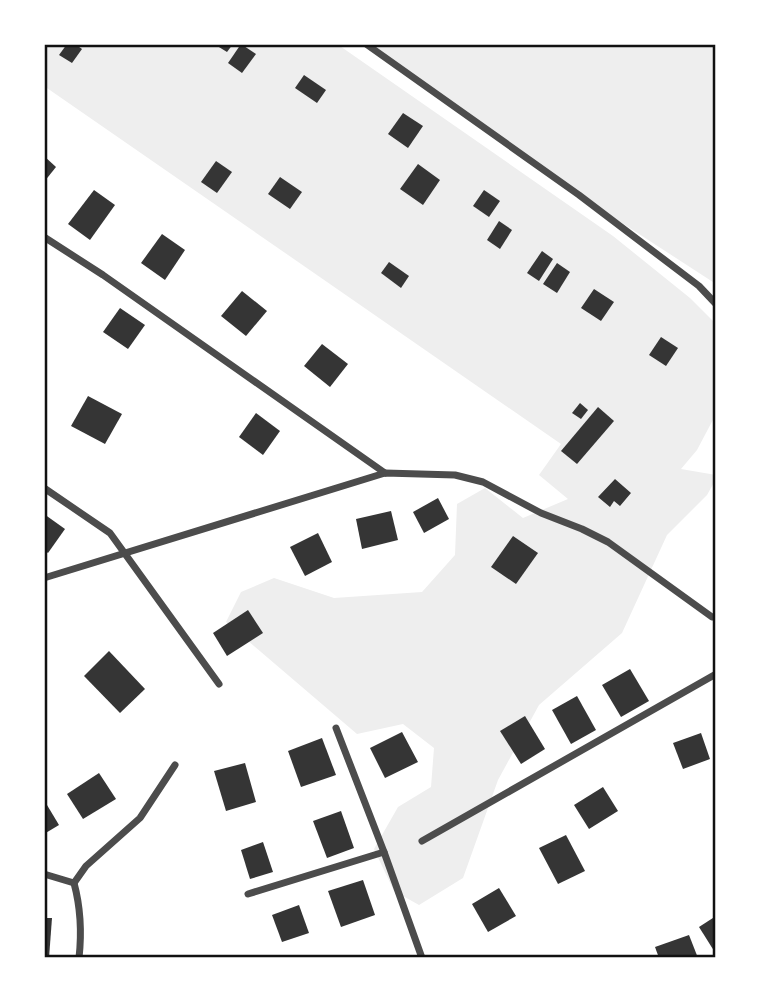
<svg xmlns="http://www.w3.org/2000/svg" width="760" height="1002" font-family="Mulish,sans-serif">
  <rect width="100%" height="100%" fill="#fff"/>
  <!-- green -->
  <g fill="#eee">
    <polygon points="44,44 337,44 613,236 690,298 716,324 716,414 697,450 681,469 716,475 716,479 707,495 667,535 622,633 539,705 498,780 463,878 419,905 394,891 374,849 398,807 431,787 434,748 403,724 357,734 226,622 241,592 274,578 334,598 422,592 455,555 457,504 485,488 523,518 568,499 539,475 561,444 44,86"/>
    <polygon points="367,44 716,44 716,284 579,195"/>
  </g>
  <!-- building -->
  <g fill="#353535">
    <polygon points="67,44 75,44 82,49 72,63 59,55"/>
    <polygon points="214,44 233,44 227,52"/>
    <polygon points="241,44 256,54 242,73 228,63"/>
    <polygon points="304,75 326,90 317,103 295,88"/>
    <polygon points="403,113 423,126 408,148 388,134"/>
    <polygon points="44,156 56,167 44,182"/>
    <polygon points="216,161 232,172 217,193 201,182"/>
    <polygon points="418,164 440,180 423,205 400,189"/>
    <polygon points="280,177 302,192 290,209 268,194"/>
    <polygon points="94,190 115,205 90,240 68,224"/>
    <polygon points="484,190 500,201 489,217 473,206"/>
    <polygon points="499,221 512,230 500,249 487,240"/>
    <polygon points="162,234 185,250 165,280 141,263"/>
    <polygon points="542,251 553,259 539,281 527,273"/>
    <polygon points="389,262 409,276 401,288 381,273"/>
    <polygon points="557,263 570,272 557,293 543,284"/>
    <polygon points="594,289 614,302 601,321 581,308"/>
    <polygon points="242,291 267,311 246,336 221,316"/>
    <polygon points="120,308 145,325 128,349 103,332"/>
    <polygon points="661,337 678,348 666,366 649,355"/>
    <polygon points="322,344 348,364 330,387 304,366"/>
    <polygon points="88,396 122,414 105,444 71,426"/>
    <polygon points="580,403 588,410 581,419 572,413"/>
    <polygon points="598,407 614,421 577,464 561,451"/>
    <polygon points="256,413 280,431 263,455 239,437"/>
    <polygon points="615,479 631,493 620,506 614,501 610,507 598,497"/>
    <polygon points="438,498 449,519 424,533 413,512"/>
    <polygon points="391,511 398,540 362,549 356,519"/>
    <polygon points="44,514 65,529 48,553 44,550"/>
    <polygon points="318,533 332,562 305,576 290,547"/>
    <polygon points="513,536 538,553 516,584 491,567"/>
    <polygon points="248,610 263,633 227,656 213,633"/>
    <polygon points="109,651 145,689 120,713 84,676"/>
    <polygon points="630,669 649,701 621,717 602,685"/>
    <polygon points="577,696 596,730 571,744 552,710"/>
    <polygon points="525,716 545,749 521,764 500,731"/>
    <polygon points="402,732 418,762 385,778 370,748"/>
    <polygon points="701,733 710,759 683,769 673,743"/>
    <polygon points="322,738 336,775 301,787 288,751"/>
    <polygon points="245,763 256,802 226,811 214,771"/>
    <polygon points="99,773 116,799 83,819 67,794"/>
    <polygon points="603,787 618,811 589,829 574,805"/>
    <polygon points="44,800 59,825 44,834"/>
    <polygon points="341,811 354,848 327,858 313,821"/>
    <polygon points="566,835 585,871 558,884 539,848"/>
    <polygon points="263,842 273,872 250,879 241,850"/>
    <polygon points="363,880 375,915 341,927 328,891"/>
    <polygon points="499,888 516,916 488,932 472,904"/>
    <polygon points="299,905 309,933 282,942 272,915"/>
    <polygon points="716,916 716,954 699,927"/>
    <polygon points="44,918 52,918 49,958 44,958"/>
    <polygon points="689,935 698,958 659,958 655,947"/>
  </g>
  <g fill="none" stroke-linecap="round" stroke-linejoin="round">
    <!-- minor -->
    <g stroke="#4c4c4c" stroke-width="7">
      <polyline points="366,44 579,195 699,286 716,304"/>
      <polyline points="44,237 103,275 385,473"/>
      <polyline points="44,488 110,533 219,684"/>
      <polyline points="44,578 385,473 455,475 483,482 541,513 582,529 608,542 712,617 716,617"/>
      <polyline points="336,728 384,852 422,958"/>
      <polyline points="422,841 716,674"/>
      <polyline points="44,874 74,883 86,866 140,818 175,765"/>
      <path d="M74,883C81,909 82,931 79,958"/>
      <polyline points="248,894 384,852"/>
    </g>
  </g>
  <!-- border -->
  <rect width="760" height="1002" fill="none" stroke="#ffffff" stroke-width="91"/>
  <rect x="46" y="46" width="668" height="910" fill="none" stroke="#111" stroke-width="2.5"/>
</svg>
